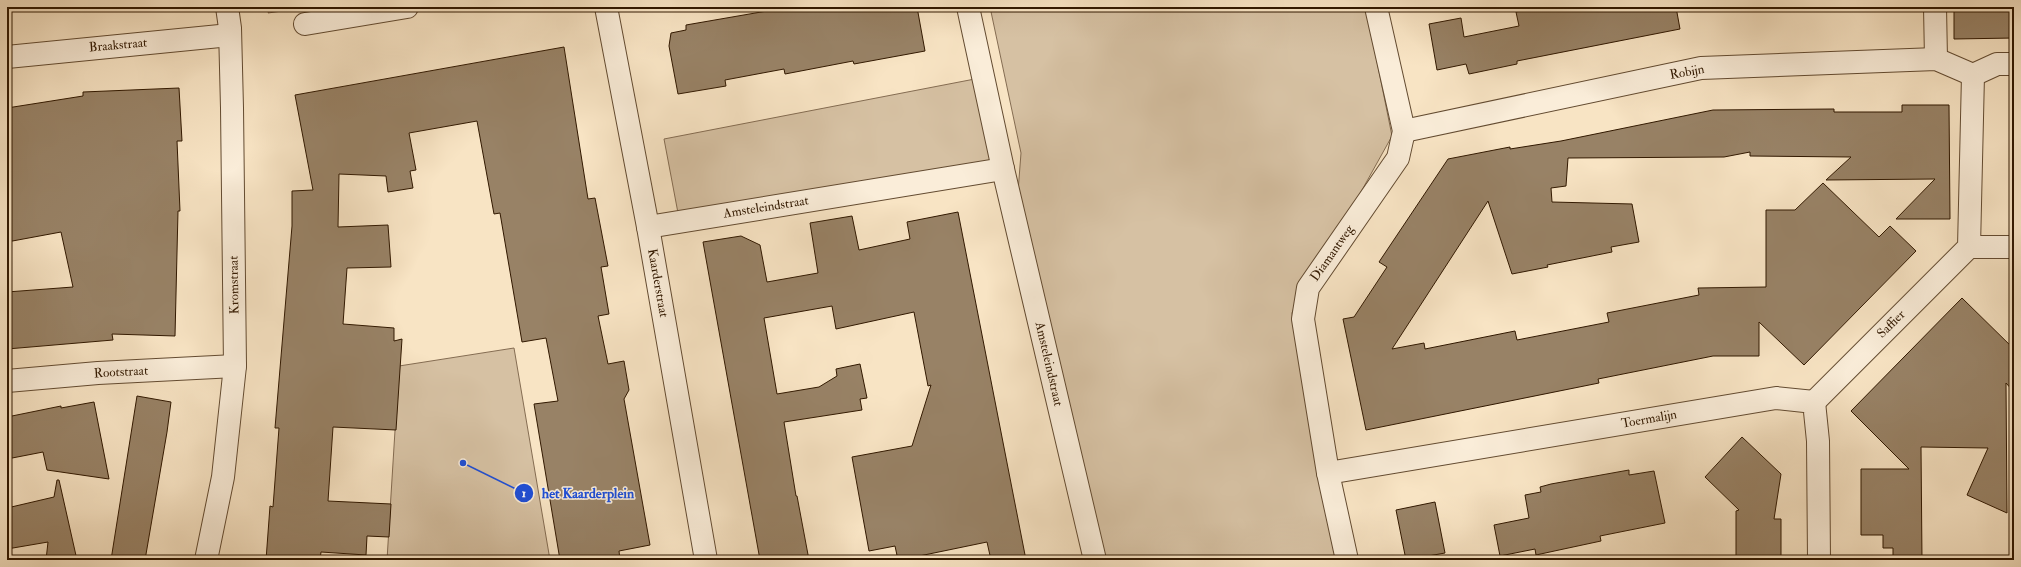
<svg xmlns="http://www.w3.org/2000/svg" width="2021" height="567" font-family="'IM FELL Double Pica',serif">
  <rect width="100%" height="100%" fill="#f8e4c4"/>
  <filter id="stains"><feTurbulence type="fractalNoise" baseFrequency=".005" numOctaves="4"/><feColorMatrix values="0 0 0 0 .2 0 0 0 0 .09 0 0 0 0 .02 0 0 0 .5 -.17"/></filter>
  <radialGradient id="worn" r=".72"><stop offset=".6" stop-color="#630" stop-opacity="0"/><stop offset="1" stop-color="#630" stop-opacity=".3"/></radialGradient>
  <!-- green -->
  <g fill="#d6c1a3" stroke="#846c52">
    <polygon points="271,7 309,7 268,13"/>
    <polygon points="990,7 1366,7 1392,136 1357,199 1302,286 1292,313 1296,344 1338,560 1101,560 1018,192 1021,153"/>
    <polygon points="980,78 996,146 988,162 678,213 664,139"/>
    <polygon points="514,348 550,560 387,560 399,366"/>
  </g>
  <!-- building -->
  <g fill="#988266" stroke="#311800">
    <polygon points="790,7 917,7 925,51 854,64 853,61 785,74 784,69 725,80 726,86 678,94 669,46 671,33 686,30 686,25"/>
    <polygon points="1538,7 1676,7 1680,29 1517,61 1517,64 1469,74 1466,64 1437,70 1429,24 1461,18 1464,37 1519,26 1516,12"/>
    <polygon points="1954,7 2014,7 2014,38 1954,39"/>
    <polygon points="564,47 588,199 595,198 608,266 601,267 609,314 598,316 608,364 624,361 629,390 624,399 650,545 619,551 620,560 560,560 534,404 558,401 546,338 522,342 500,213 494,214 477,121 409,133 416,170 410,171 413,188 388,192 386,176 339,174 338,227 388,225 391,267 347,268 343,324 394,328 394,341 402,339 396,430 333,427 328,501 391,504 389,537 367,536 366,555 321,552 320,560 266,560 270,506 273,507 279,428 275,428 292,226 292,191 313,190 295,95"/>
    <polygon points="179,88 182,141 177,141 180,211 178,211 175,336 112,334 113,340 7,349 7,292 73,287 61,232 7,242 7,108 83,96 83,92"/>
    <polygon points="1902,105 1949,105 1950,219 1896,219 1935,179 1826,180 1851,157 1750,156 1750,152 1724,157 1568,158 1566,186 1551,188 1552,202 1632,204 1639,242 1611,247 1612,252 1547,265 1548,267 1512,274 1488,201 1392,349 1424,343 1425,349 1515,331 1517,340 1609,322 1607,313 1699,295 1698,288 1766,287 1766,210 1795,210 1823,183 1879,237 1890,226 1916,251 1804,365 1759,322 1759,356 1713,356 1598,379 1599,383 1366,430 1343,319 1354,317 1387,267 1379,262 1448,159 1510,147 1510,149 1561,141 1713,110 1834,109 1834,112 1902,112"/>
    <polygon points="958,212 1026,560 991,560 987,542 900,560 898,560 895,546 869,551 852,457 912,446 931,385 928,386 914,312 836,329 832,306 764,318 777,394 819,387 837,376 836,369 860,364 867,398 860,399 862,410 784,422 796,496 797,496 809,560 760,560 703,242 741,236 760,245 767,282 818,273 810,223 852,216 859,250 910,239 907,222"/>
    <polygon points="1962,298 2014,349 2014,392 2006,383 2007,513 1967,495 1988,448 1921,447 1922,560 1893,560 1893,548 1883,548 1883,535 1861,535 1861,469 1909,469 1851,411"/>
    <polygon points="137,396 171,402 167,432 145,560 111,560"/>
    <polygon points="94,402 109,479 47,470 43,452 7,459 7,417 61,406 61,408"/>
    <polygon points="1742,437 1781,474 1774,519 1781,519 1781,556 1775,556 1775,560 1736,560 1736,511 1739,510 1705,477"/>
    <polygon points="1629,470 1629,475 1654,471 1665,523 1600,536 1601,541 1559,550 1536,555 1535,549 1500,556 1494,525 1529,518 1525,495 1541,492 1540,487 1551,484"/>
    <polygon points="57,480 59,480 77,560 46,560 48,542 7,549 7,508 54,497"/>
    <polygon points="1435,502 1445,553 1406,560 1396,510"/>
  </g>
  <g fill="none" stroke-linecap="round" stroke-linejoin="round">
    <!-- minor casing -->
    <g stroke="#634b31" stroke-width="24">
      <g id="minor">
        <polyline points="606,7 648,227 706,560"/>
        <polyline points="968,7 1003,169 1095,560"/>
        <polyline points="1935,7 1936,59"/>
        <polyline points="305,24 407,7"/>
        <polyline points="7,57 230,35"/>
        <polyline points="1404,131 1701,68 1936,59 1973,75"/>
        <polyline points="648,227 1003,169"/>
        <polyline points="1969,247 2014,247"/>
        <polyline points="7,381 98,373 235,366"/>
        <polyline points="1814,402 1969,247 1973,75 1997,64 2014,64"/>
        <polyline points="1328,473 1776,398 1814,402 1818,441 1819,560"/>
        <polyline points="206,560 223,477 235,366 232,108 230,28 227,7"/>
        <polyline points="1347,560 1328,473 1303,319 1308,288 1398,158 1404,131 1376,7"/>
      </g>
    </g>
    <!-- minor -->
    <use href="#minor" stroke="#faedd9" stroke-width="22"/>
  </g>
  <g text-anchor="middle" dominant-baseline="central" stroke-width="3" stroke-linejoin="round" paint-order="stroke">
    <!-- street labels -->
    <g font-size="13" fill="#311800" stroke="#faedd9">
      <text transform="translate(118 45) rotate(-5)">Braakstraat</text>
      <text transform="translate(1687 72) rotate(-10)">Robijn</text>
      <text transform="translate(766 207) rotate(-9)">Amsteleindstraat</text>
      <text transform="translate(1332 253) rotate(-55)">Diamantweg</text>
      <text transform="translate(658 283) rotate(80)">Kaarderstraat</text>
      <text transform="translate(234 285) rotate(-91)">Kromstraat</text>
      <text transform="translate(1891 324) rotate(-45)">Saffier</text>
      <text transform="translate(1049 364) rotate(77)">Amsteleindstraat</text>
      <text transform="translate(121 372) rotate(-3)">Rootstraat</text>
      <text transform="translate(1649 419) rotate(-10)">Toermalijn</text>
    </g>
  </g>
  <!-- callouts -->
  <path fill="none" stroke="#1d4ed8" stroke-width="1.5" d="M463 463L524 493"/>
  <g fill="#1d4ed8" stroke="#faedd9" stroke-width="1.5">
    <circle cx="463" cy="463" r="4"/>
    <circle cx="524" cy="493" r="10"/>
  </g>
  <g font-size="12" text-anchor="middle" font-weight="bold" fill="#fff">
    <text x="524" y="497">1</text>
  </g>
  <g font-size="14" text-anchor="middle" font-weight="bold" fill="#1d4ed8" stroke="#faedd9" stroke-width="3" stroke-linejoin="round" paint-order="stroke">
    <text x="588" y="498">het Kaarderplein</text>
  </g>
  <!-- margin -->
  <rect width="2021" height="567" fill="none" stroke="#f8e4c4" stroke-width="24"/>
  <rect x="8" y="8" width="2005" height="551" fill="none" stroke="#311800" stroke-width="2"/>
  <rect x="12" y="12" width="1997" height="543" fill="none" stroke="#311800"/>
  <rect width="100%" height="100%" filter="url(#stains)"/>
  <rect width="100%" height="100%" fill="url(#worn)"/>
</svg>
